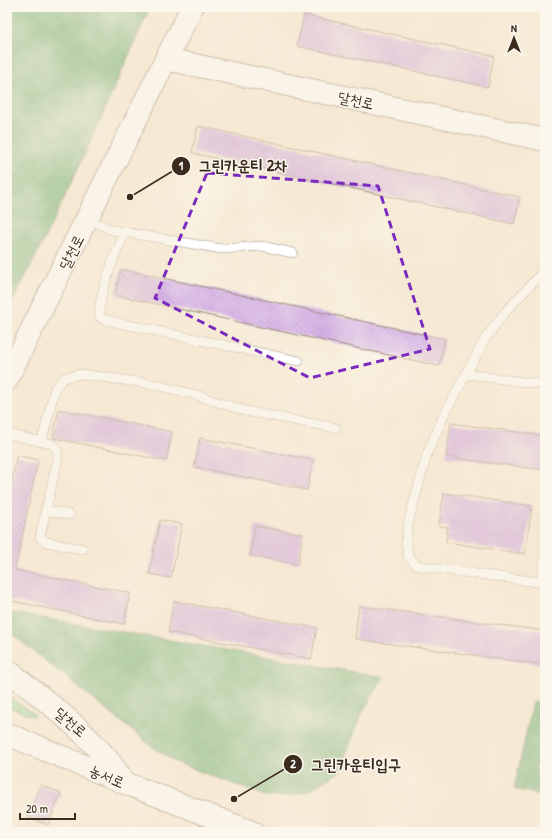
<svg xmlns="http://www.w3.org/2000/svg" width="552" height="839" font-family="'Patrick Hand','Poor Story',sans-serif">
  <defs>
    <pattern id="grass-tufts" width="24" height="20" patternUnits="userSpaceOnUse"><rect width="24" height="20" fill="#87d08c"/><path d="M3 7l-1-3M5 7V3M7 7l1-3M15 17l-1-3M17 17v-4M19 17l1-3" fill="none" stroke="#70a972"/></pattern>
    <pattern id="forest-crowns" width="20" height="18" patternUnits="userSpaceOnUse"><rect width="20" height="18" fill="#6db278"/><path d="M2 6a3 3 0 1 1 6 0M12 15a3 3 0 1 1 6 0" fill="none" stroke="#5b9162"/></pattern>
    <pattern id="building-back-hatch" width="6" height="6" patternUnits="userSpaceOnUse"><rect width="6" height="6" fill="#d1a7e7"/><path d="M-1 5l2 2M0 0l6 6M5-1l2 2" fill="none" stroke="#ab88bb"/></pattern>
  </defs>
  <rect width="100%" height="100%" fill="#fbf7ec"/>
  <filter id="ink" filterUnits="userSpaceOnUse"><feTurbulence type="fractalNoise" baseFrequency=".025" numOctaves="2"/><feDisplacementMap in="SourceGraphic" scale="8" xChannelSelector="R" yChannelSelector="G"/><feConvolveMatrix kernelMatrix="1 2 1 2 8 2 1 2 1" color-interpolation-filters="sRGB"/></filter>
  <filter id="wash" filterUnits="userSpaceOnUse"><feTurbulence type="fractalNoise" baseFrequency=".012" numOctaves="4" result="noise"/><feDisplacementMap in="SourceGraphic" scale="16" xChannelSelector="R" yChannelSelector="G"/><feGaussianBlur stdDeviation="0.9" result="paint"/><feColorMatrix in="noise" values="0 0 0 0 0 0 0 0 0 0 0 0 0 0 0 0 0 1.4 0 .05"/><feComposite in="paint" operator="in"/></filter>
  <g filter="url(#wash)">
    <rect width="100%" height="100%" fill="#f6e9d4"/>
    <!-- grass -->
    <polygon fill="url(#grass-tufts)" stroke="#617d55" points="7,695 35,714 34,717 7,706"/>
    <!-- forest -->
    <g fill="url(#forest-crowns)" stroke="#546e4b">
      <path d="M7,7H141L148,12C103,114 59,215 7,312Z"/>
      <polygon points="7,612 384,677 363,711 339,772 308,791 287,796 265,796 175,762 150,745 7,630"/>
      <polygon points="533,701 545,702 545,726 543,726 535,770 545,772 545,796 514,789"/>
    </g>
    <g id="blocks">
      <!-- building -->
      <g fill="url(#building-back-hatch)">
        <polygon points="304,15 494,56 488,87 297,46"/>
        <polygon points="198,126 520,197 514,224 192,153"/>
        <polygon points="121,269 445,339 439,366 115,295"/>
        <polygon points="59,409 172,432 166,461 53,438"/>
        <polygon points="451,423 545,436 545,470 446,457"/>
        <polygon points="200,438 313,460 307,490 194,467"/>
        <polygon points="17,455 38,460 15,570 130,593 124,624 7,600 7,503"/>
        <polygon points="444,493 532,506 525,554 446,542 448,527 439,526"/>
        <polygon points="160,520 182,524 171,578 149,574"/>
        <polygon points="255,526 303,534 298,564 250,556"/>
        <polygon points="174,601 317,628 311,659 168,632"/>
        <polygon points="359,606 545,631 545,665 355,639"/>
        <polygon points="41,785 61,793 48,825 28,817"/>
      </g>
    </g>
  </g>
  <g filter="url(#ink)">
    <use href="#blocks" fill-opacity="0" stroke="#988a79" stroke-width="1"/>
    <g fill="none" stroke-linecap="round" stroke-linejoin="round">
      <!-- service casing -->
      <g stroke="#988a79" stroke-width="10">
        <g id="service">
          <polyline points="88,219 112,230 222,249 262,246 293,253"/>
          <path d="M125,232C117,251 96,298 100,317L105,320L299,361"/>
          <polyline points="545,270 505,312 485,339 444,415 427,454 409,520 406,539 408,556 418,566 545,583"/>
          <polyline points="466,374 545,385"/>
          <polyline points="7,434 52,444 57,449 58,457 40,537 46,542 83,549"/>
          <polyline points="42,441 55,388 64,378 80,374 152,384 193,394 245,411 336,428"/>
          <polyline points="45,510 70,515"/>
          <polyline points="541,583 544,561"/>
        </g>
      </g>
      <!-- tertiary casing -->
      <g stroke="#988a79" stroke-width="24">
        <g id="tertiary">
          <polyline points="166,59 545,140"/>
          <polyline points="7,379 192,7"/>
          <path d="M7,670C51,705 94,736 125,783"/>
          <polyline points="7,734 125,783 252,832"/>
        </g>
      </g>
      <!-- service -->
      <use href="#service" stroke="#fff" stroke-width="9"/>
      <!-- tertiary -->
      <use href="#tertiary" stroke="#fff" stroke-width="22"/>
    </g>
  </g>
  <!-- marked area -->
  <path d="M0 0H552V839H0ZM207,173L378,186L430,349L310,378L155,298Z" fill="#f6e9d4" fill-opacity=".55" fill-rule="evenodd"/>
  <path fill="none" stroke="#7b2cbf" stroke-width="3" stroke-dasharray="8 5" stroke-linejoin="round" d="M207,173L378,186L430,349L310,378L155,298Z"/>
  <g text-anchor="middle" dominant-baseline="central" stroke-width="3" stroke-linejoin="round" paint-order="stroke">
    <!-- street labels -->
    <g font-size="15" fill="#3b2a1e" stroke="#fbf7ec">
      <text transform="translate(356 100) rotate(12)">달천로</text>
      <text transform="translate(71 252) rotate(-63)">달천로</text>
      <text transform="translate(71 722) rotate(41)">달천로</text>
      <text transform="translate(107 776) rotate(23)">농서로</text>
    </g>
  </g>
  <!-- callouts -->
  <path fill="none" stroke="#3b2a1e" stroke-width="1.5" d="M130 197L181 166M234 799L293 764"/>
  <g fill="#3b2a1e" stroke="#fbf7ec" stroke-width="1.5">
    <circle cx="130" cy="197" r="4"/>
    <circle cx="234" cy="799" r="4"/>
    <circle cx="181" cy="166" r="10"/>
    <circle cx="293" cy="764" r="10"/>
  </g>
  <g font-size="12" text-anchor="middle" font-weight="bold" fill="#fff">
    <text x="181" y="170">1</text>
    <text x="293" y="768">2</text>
  </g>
  <g font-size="16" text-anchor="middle" font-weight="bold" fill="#3b2a1e" stroke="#fbf7ec" stroke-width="3" stroke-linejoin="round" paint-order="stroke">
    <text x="243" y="171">그린카운티 2차</text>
    <text x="356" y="770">그린카운티입구</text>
  </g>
  <!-- margin -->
  <rect width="552" height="839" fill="none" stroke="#fbf7ec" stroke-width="24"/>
  <!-- north arrow -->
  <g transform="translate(514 38)" stroke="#fbf7ec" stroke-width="3" paint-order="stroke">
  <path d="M0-3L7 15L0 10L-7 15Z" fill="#3b2a1e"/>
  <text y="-6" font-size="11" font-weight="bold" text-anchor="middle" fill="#3b2a1e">N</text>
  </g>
  <!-- scale -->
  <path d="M20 813v6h55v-6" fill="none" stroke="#3b2a1e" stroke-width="2"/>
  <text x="26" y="813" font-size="12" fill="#3b2a1e" stroke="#fbf7ec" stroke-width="3" paint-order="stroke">20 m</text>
</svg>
